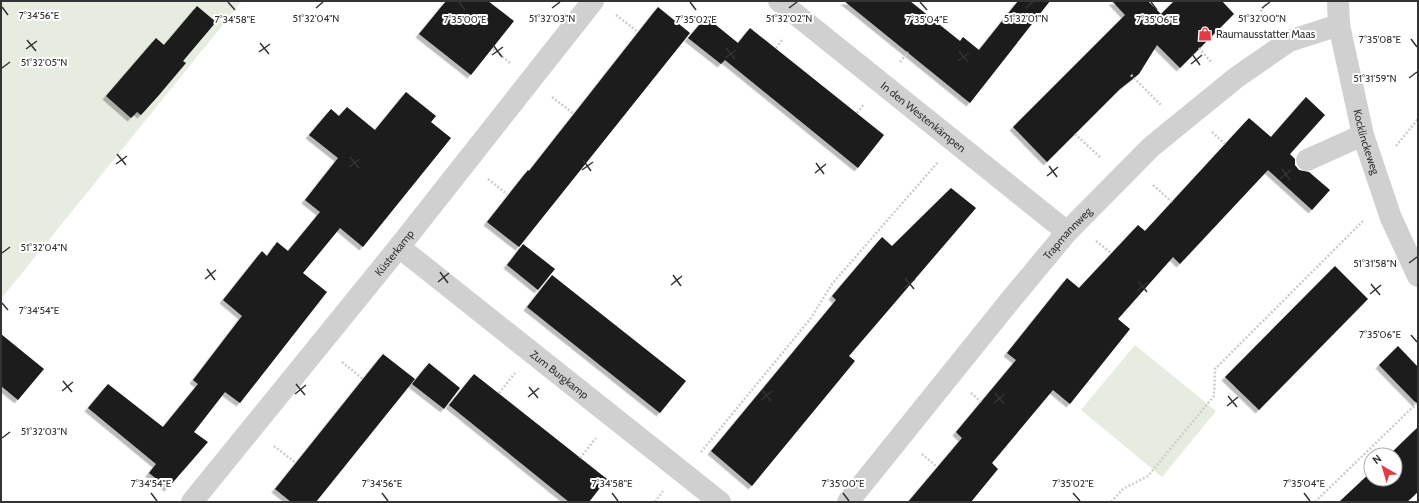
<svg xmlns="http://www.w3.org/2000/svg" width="1419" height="503" font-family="Cabin,sans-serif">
  <defs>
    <filter id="shadow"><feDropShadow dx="-3.5" dy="3.5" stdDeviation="0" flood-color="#0004"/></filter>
  </defs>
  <rect width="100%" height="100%" fill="#fff"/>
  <!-- green -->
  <g fill="#e6ecdf">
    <polygon points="1,1 242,1 1,299"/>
    <polygon points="1135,345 1216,411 1162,477 1081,410"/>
  </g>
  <!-- building -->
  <g fill="#1a1a1a" filter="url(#shadow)">
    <polygon points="446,1 488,1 514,21 471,75 419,34"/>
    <polygon points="844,1 910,1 960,41 963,37 979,50 1018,1 1050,1 970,103"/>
    <polygon points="1112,1 1148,1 1161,14 1174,1 1222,1 1234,14 1180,68 1157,45 1139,74 1120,89 1047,162 1013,127 1125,15"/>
    <polygon points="197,6 216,22 183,61 186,63 159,95 141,115 137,112 131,118 106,96 156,38 164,45"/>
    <polygon points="658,7 690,33 519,247 487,222 528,170 529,171"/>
    <polygon points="706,17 738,43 750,28 884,135 858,168 725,60 721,64 688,38"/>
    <polygon points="406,92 436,116 431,122 451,138 363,247 340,228 303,273 327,292 240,403 225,392 194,432 208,442 168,488 149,473 156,464 88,408 108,384 163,427 198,384 193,380 242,316 223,300 262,251 267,256 277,242 288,251 320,212 305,200 338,158 309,135 331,109 339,116 347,107 375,130"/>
    <polygon points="1306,97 1325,115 1290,154 1295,159 1295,165 1299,170 1309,172 1330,190 1312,210 1268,170 1180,264 1173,257 1118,319 1130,329 1070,404 1053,390 992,463 998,469 971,502 908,502 962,438 956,432 1016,360 1007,353 1067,278 1079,288 1138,225 1145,231 1249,118 1271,137"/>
    <polygon points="951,188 976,208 849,356 855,361 752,486 711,451 836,300 832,296 882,237 892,246"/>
    <polygon points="523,244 555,269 538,290 507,265"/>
    <polygon points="1335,266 1368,299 1259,410 1225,377"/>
    <polygon points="552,275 686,381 660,413 527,307"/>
    <polygon points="1,334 44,369 18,400 1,386"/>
    <polygon points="1398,346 1418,367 1418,405 1379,365"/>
    <polygon points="383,354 415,379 316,502 291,502 275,489"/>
    <polygon points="429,363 460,388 444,409 412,384"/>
    <polygon points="474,374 607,479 589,502 569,502 449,405"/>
    <polygon points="1418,427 1418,492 1407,502 1339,502 1371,472 1371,479 1395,479 1395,455 1389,455"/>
  </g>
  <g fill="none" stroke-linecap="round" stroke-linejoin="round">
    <!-- path -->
    <g stroke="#cdcdcd" stroke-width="2.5" stroke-dasharray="2 2" stroke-linecap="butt">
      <polyline points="1269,1 1261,10 1271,21"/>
      <polyline points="616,15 638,32"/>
      <polyline points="776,48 783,39"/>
      <polyline points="1199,48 1212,63"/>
      <polyline points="493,49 510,63"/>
      <polyline points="900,62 908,52"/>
      <polyline points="1131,75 1161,105"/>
      <polyline points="552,97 574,114"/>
      <polyline points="857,113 864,104"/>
      <polyline points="1212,132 1225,144"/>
      <polyline points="1075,134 1101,158"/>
      <polyline points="1396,146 1418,119"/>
      <polyline points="488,179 508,195"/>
      <polyline points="1153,185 1172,202"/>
      <polyline points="1096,241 1111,253"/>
      <polyline points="342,362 363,379"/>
      <polyline points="499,393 515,373"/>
      <polyline points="971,393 981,402"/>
      <polyline points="274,446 296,463"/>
      <polyline points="701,452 811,318 832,284 938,162"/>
      <polyline points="922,454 937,467"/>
      <polyline points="580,458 596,438"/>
      <polyline points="655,502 663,491"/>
      <polyline points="1111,502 1123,489 1148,476 1214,396 1215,369 1363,221"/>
      <polyline points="1315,502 1418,402"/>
    </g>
    <!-- minor -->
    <g stroke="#d0d0d0" stroke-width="22">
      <path id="s1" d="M779,1L1067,232"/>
      <path id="s2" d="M1338,1L1339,25L1363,135L1391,218L1418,276"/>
      <polyline points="1307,160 1363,135"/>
      <path id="s3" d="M399,247L720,502"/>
      <path id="s4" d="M192,502L399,247L593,1"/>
      <path id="s5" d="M848,502L1013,297L1067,232L1151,147L1237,77L1289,41L1339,25"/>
    </g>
  </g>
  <!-- ticks -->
  <path fill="none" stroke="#333" stroke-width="1.5" d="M228,2L235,10M459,2L465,10M690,2L696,10M920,2L927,10M1151,2L1157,10M2,7L8,15M316,8L323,2M552,8L560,2M789,8L797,2M1026,8L1033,2M1262,8L1270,2M1411,39L1417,47M27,40L36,51M260,43L269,54M493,45L502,57M726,48L735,59M26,49L37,41M959,51L968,62M259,52L270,44M1192,54L1200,65M492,55L503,47M725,58L736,50M958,61L969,53M1191,64L1202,55M2,68L10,62M1409,78L1417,72M117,154L126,165M350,157L359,168M583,160L591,171M816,163L824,174M116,164L127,156M1049,166L1057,177M349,167L360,159M1282,169L1290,180M582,170L593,162M815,173L826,164M1047,176L1058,167M1280,179L1291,170M2,253L10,247M1409,263L1417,257M207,269L215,280M440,272L448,283M673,275L681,286M905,278L914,289M205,279L216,270M1138,281L1147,292M438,282L449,273M1371,284L1380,295M671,285L682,276M904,288L915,279M1137,291L1148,282M1370,294L1381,285M2,303L8,310M1411,335L1417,342M63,381L72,392M296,384L305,395M529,387L538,398M762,390L771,401M62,391L73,382M995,393L1004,404M295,394L306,385M1228,396L1237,407M528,397L539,388M761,400L772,391M994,403L1005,394M1227,406L1238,397M2,438L10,432M151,493L157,501M382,493L388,501M612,493L618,501M843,493L849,501M1073,493L1080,501M1304,493L1310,501"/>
  <!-- icons -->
  <defs>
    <g id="shop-bare" transform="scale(1.08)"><path d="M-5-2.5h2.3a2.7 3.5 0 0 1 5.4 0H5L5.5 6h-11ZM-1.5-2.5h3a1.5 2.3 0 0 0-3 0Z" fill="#e63946" stroke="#fff" stroke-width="2.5" paint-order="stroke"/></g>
  </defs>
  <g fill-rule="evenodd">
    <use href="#shop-bare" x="1205" y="34"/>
  </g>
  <g text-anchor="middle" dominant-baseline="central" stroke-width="4" stroke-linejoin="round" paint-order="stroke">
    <!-- poi labels -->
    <g font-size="11" fill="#333" stroke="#fff" text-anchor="start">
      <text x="1216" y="34">Raumausstatter Maas</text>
    </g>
    <!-- street labels -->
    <g font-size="11" fill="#333" stroke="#fff">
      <text stroke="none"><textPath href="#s1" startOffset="185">In den Westenkämpen</textPath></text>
      <text stroke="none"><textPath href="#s2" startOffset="144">Kocklinckeweg</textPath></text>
      <text stroke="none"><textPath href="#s5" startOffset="347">Trapmannweg</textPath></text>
      <text stroke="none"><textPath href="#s4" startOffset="321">Küsterkamp</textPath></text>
      <text stroke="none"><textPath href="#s3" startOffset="205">Zum Burgkamp</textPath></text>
    </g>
  </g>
  <g font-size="10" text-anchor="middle" fill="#333" stroke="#fff" stroke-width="4" stroke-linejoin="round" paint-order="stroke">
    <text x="39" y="19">7°34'56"E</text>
    <text x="316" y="22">51°32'04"N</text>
    <text x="552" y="22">51°32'03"N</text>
    <text x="789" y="22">51°32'02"N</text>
    <text x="1026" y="22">51°32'01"N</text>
    <text x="1262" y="22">51°32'00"N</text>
    <text x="1157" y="23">7°35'06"E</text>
    <text x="235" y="23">7°34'58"E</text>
    <text x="465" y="23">7°35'00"E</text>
    <text x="696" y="23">7°35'02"E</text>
    <text x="927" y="23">7°35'04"E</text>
    <text x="1380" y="43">7°35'08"E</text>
    <text x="44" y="66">51°32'05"N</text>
    <text x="1375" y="82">51°31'59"N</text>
    <text x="44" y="251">51°32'04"N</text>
    <text x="1375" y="267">51°31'58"N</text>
    <text x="39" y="314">7°34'54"E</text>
    <text x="1380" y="338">7°35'06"E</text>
    <text x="44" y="435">51°32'03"N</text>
    <text x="151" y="487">7°34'54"E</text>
    <text x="382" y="487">7°34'56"E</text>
    <text x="612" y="487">7°34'58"E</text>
    <text x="843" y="487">7°35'00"E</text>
    <text x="1073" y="487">7°35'02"E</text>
    <text x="1304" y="487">7°35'04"E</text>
  </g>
  <!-- border -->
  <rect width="1419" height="503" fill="none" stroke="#333333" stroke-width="4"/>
  <!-- north arrow -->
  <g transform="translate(1383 467) rotate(322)"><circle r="19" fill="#ffffff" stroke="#adadad"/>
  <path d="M0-3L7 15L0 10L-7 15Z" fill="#e63946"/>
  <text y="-6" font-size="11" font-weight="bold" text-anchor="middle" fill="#333333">N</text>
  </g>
</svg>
